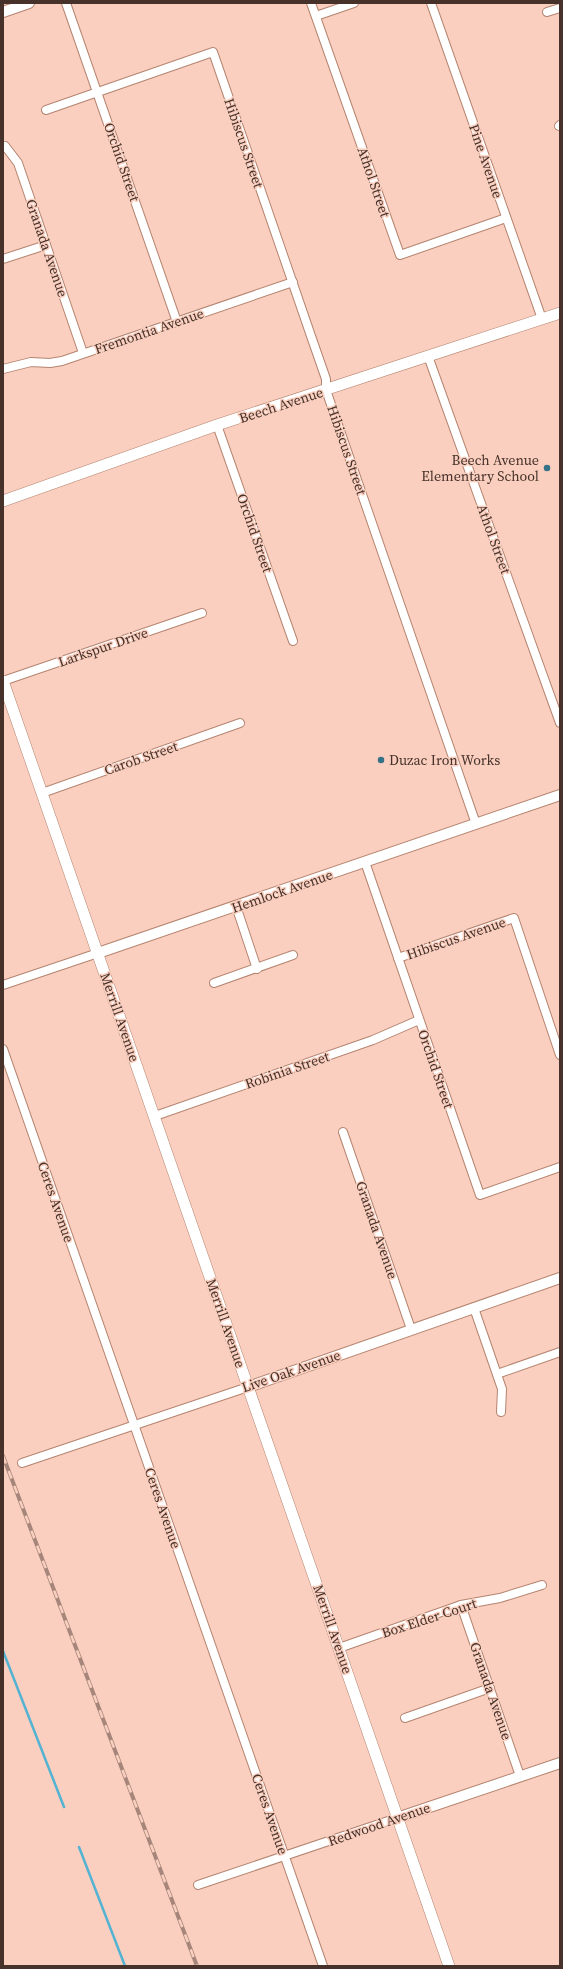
<svg xmlns="http://www.w3.org/2000/svg" width="563" height="1969" font-family="'Source Serif 4',serif">
  <rect width="100%" height="100%" fill="#facfbf"/>
  <g fill="none" stroke-linecap="round" stroke-linejoin="round">
    <!-- stream -->
    <g stroke="#54b3d2" stroke-width="2.5">
      <polyline points="3,1651 64,1807"/>
      <polyline points="79,1847 125,1966"/>
    </g>
    <!-- minor casing -->
    <g stroke="#b58470" stroke-width="10">
      <g id="minor">
        <polyline points="66,3 177,322"/>
        <polyline points="311,3 400,255 506,218"/>
        <polyline points="431,3 542,319"/>
        <polyline points="547,12 560,8"/>
        <polyline points="316,16 354,3"/>
        <polyline points="46,110 213,52 311,336 326,379 326,390 476,824"/>
        <polyline points="559,126 560,125"/>
        <polyline points="5,146 18,163 83,353"/>
        <polyline points="3,259 46,245"/>
        <polyline points="428,356 560,723"/>
        <polyline points="3,369 31,362 50,363 62,361 293,282"/>
        <polyline points="217,425 293,641"/>
        <polyline points="3,681 202,613"/>
        <polyline points="42,793 240,723"/>
        <polyline points="365,862 480,1195 560,1167"/>
        <polyline points="236,906 257,969"/>
        <polyline points="398,958 514,918 560,1055"/>
        <polyline points="214,983 293,955"/>
        <polyline points="3,985 98,953"/>
        <polyline points="3,1049 323,1966"/>
        <polyline points="155,1116 373,1040 419,1020"/>
        <polyline points="343,1132 411,1329"/>
        <polyline points="474,1308 502,1389 501,1412"/>
        <polyline points="497,1374 560,1352"/>
        <polyline points="22,1463 248,1387"/>
        <polyline points="461,1605 520,1776"/>
        <polyline points="339,1648 461,1605 500,1598 542,1585"/>
        <polyline points="405,1718 490,1688"/>
        <polyline points="198,1885 397,1818"/>
      </g>
    </g>
    <!-- tertiary casing -->
    <g stroke="#b58470" stroke-width="12">
      <g id="tertiary">
        <polyline points="3,12 29,3"/>
        <polyline points="98,953 560,795"/>
        <polyline points="248,1387 560,1278"/>
        <polyline points="397,1818 560,1763"/>
      </g>
    </g>
    <!-- secondary casing -->
    <g stroke="#b58470" stroke-width="12">
      <g id="secondary">
        <polyline points="3,501 217,425 560,313"/>
        <polyline points="3,681 449,1966"/>
      </g>
    </g>
    <!-- minor -->
    <use href="#minor" stroke="#fff" stroke-width="8"/>
    <!-- tertiary -->
    <use href="#tertiary" stroke="#fff" stroke-width="10"/>
    <!-- secondary -->
    <use href="#secondary" stroke="#fff" stroke-width="11"/>
    <!-- rail casing -->
    <g stroke="#a6867a" stroke-width="4">
      <polyline id="rail" points="3,1456 197,1966"/>
    </g>
    <!-- rail -->
    <use href="#rail" stroke="#facfbf" stroke-width="2.5" stroke-dasharray="8" stroke-linecap="butt"/>
  </g>
  <!-- markers -->
  <g fill="#337287" stroke="#facfbf" stroke-width="1.5">
    <circle cx="547" cy="468" r="4"/>
    <circle cx="381" cy="760" r="4"/>
  </g>
  <g text-anchor="middle" dominant-baseline="central" stroke-width="3" stroke-linejoin="round" paint-order="stroke">
    <!-- street labels -->
    <g font-size="14" fill="#46322a" stroke="#facfbf">
      <text transform="translate(244 143) rotate(71)">Hibiscus Street</text>
      <text transform="translate(486 161) rotate(71)">Pine Avenue</text>
      <text transform="translate(122 162) rotate(71)">Orchid Street</text>
      <text transform="translate(374 182) rotate(71)">Athol Street</text>
      <text transform="translate(47 248) rotate(71)">Granada Avenue</text>
      <text transform="translate(149 331) rotate(-19)">Fremontia Avenue</text>
      <text transform="translate(281 405) rotate(-18)">Beech Avenue</text>
      <text transform="translate(347 450) rotate(71)">Hibiscus Street</text>
      <text transform="translate(255 533) rotate(71)">Orchid Street</text>
      <text transform="translate(494 539) rotate(70)">Athol Street</text>
      <text transform="translate(103 647) rotate(-19)">Larkspur Drive</text>
      <text transform="translate(141 758) rotate(-19)">Carob Street</text>
      <text transform="translate(282 891) rotate(-19)">Hemlock Avenue</text>
      <text transform="translate(456 938) rotate(-19)">Hibiscus Avenue</text>
      <text transform="translate(120 1017) rotate(71)">Merrill Avenue</text>
      <text transform="translate(436 1069) rotate(71)">Orchid Street</text>
      <text transform="translate(287 1070) rotate(-19)">Robinia Street</text>
      <text transform="translate(56 1202) rotate(71)">Ceres Avenue</text>
      <text transform="translate(377 1230) rotate(71)">Granada Avenue</text>
      <text transform="translate(226 1323) rotate(71)">Merrill Avenue</text>
      <text transform="translate(291 1371) rotate(-19)">Live Oak Avenue</text>
      <text transform="translate(163 1508) rotate(71)">Ceres Avenue</text>
      <text transform="translate(429 1618) rotate(-18)">Box Elder Court</text>
      <text transform="translate(333 1629) rotate(71)">Merrill Avenue</text>
      <text transform="translate(491 1691) rotate(71)">Granada Avenue</text>
      <text transform="translate(270 1814) rotate(71)">Ceres Avenue</text>
      <text transform="translate(379 1824) rotate(-19)">Redwood Avenue</text>
    </g>
    <!-- poi labels -->
    <g font-size="14" fill="#46322a" stroke="#facfbf" text-anchor="end">
      <text x="539" y="460">Beech Avenue<tspan x="539" dy="16">Elementary School</tspan></text>
      <text x="389" y="760" text-anchor="start">Duzac Iron Works</text>
    </g>
  </g>
  <!-- border -->
  <rect width="563" height="1969" fill="none" stroke="#46322a" stroke-width="8"/>
</svg>
